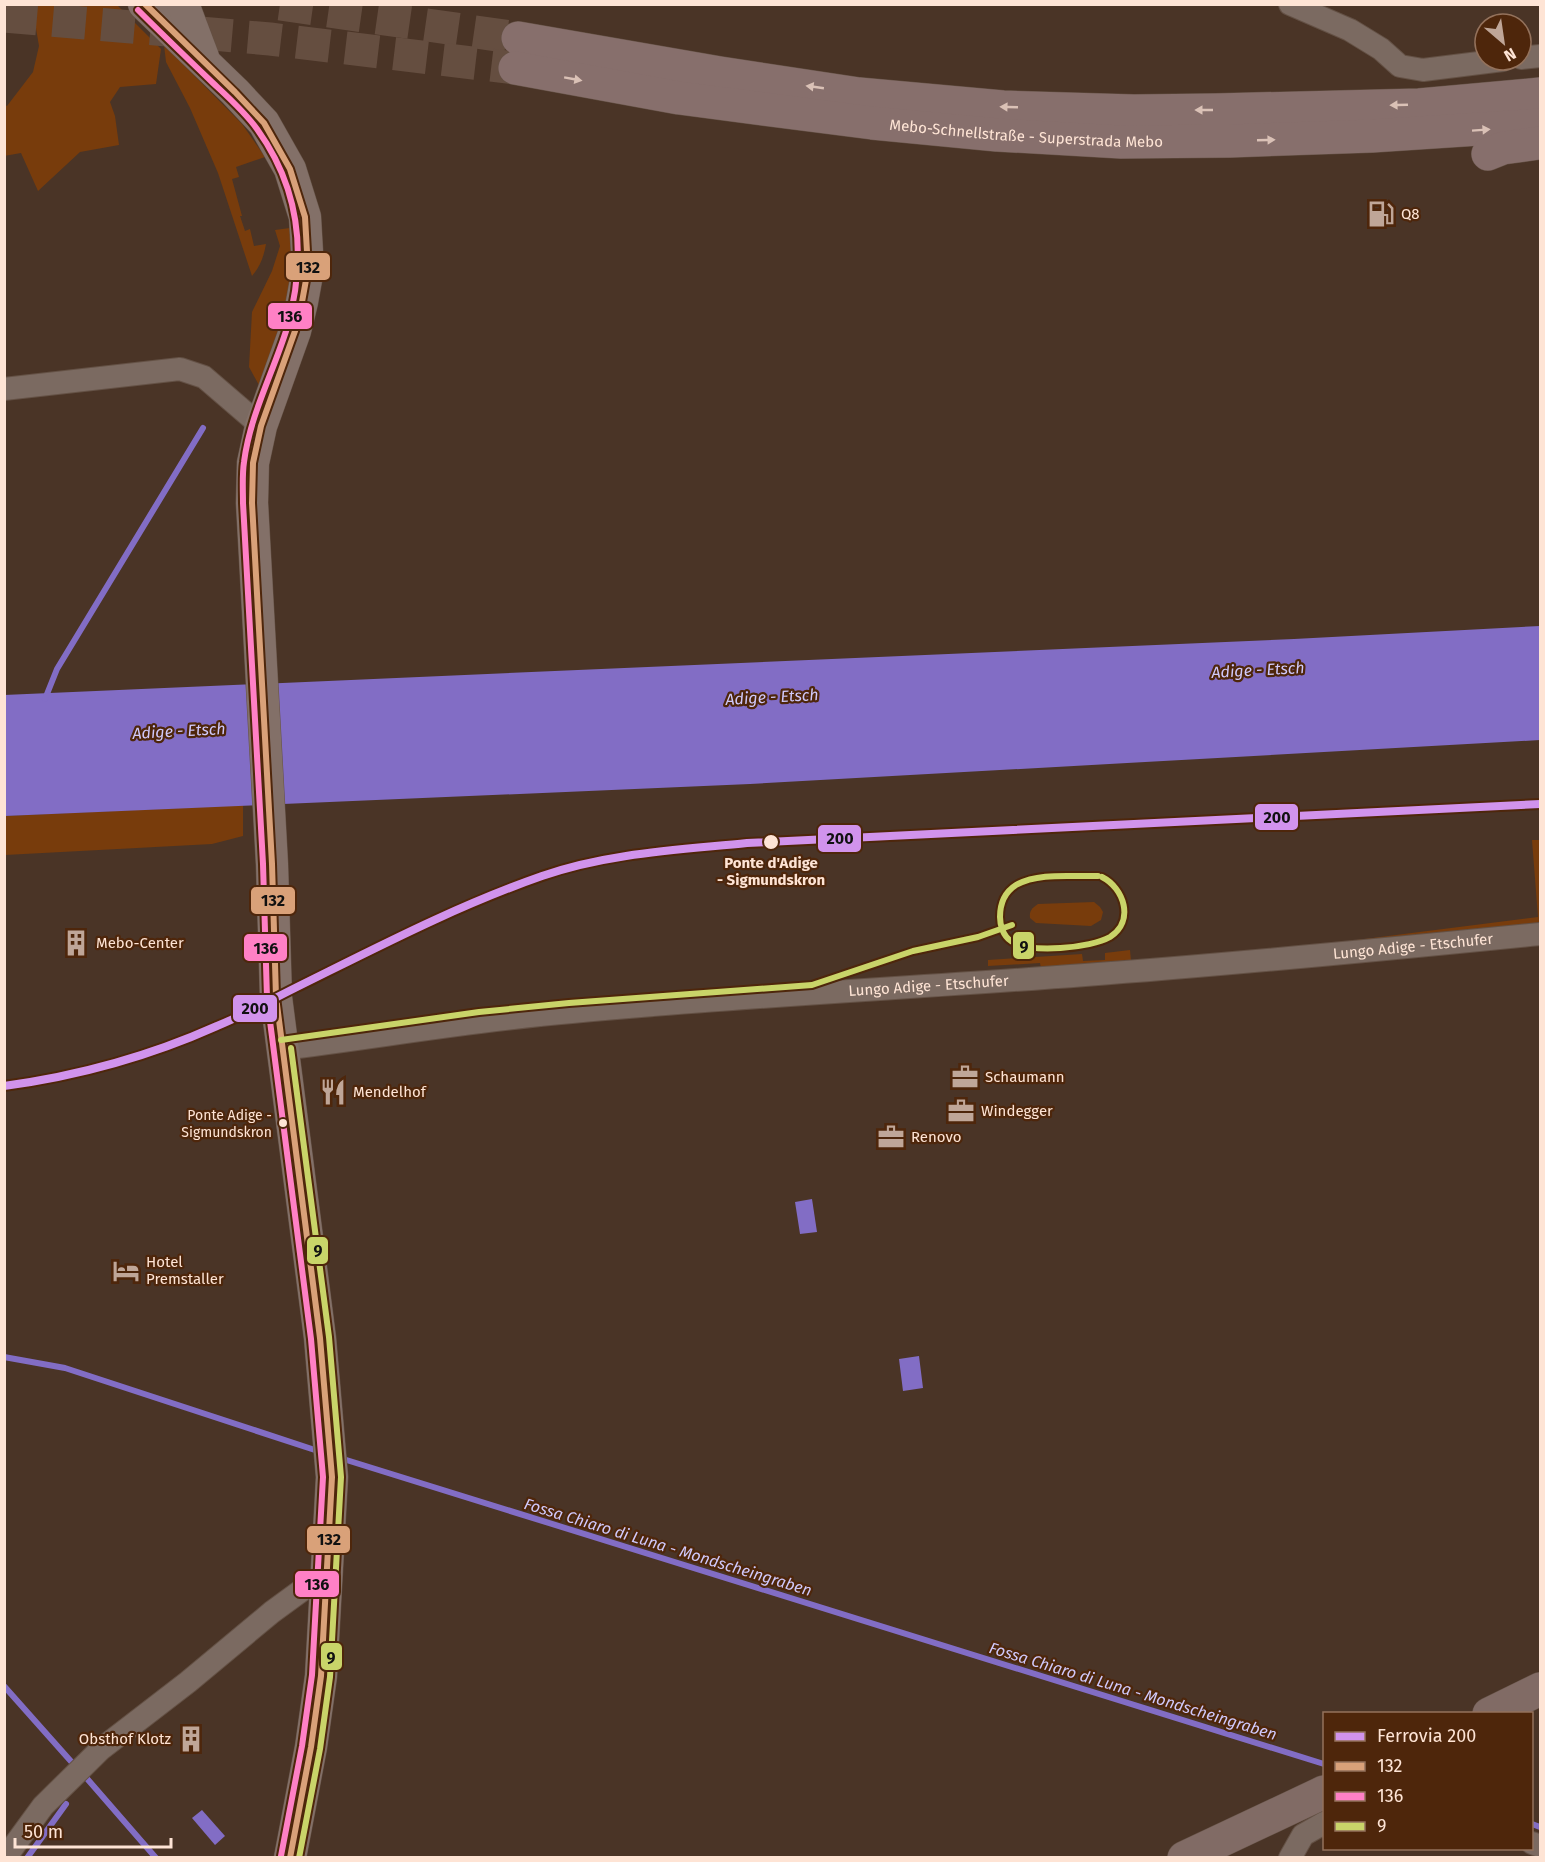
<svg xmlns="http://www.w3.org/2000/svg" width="1545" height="1862" font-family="'Fira Sans',sans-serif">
  <rect width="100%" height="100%" fill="#4a3426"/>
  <!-- green -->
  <g fill="#783c0c">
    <polygon points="32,5 117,5 161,49 156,84 120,87 110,102 115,116 119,145 80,152 38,191 21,153 4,156 5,105 7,106 33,72 39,46"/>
    <path d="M164,45L242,124L265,157L236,167L239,177L232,179L242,216H240L245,231L250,229L254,246L266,244C264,256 260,267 252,276L218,173L190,108L166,62Z"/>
    <path d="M290,228C292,237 294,247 295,256C296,300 275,346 260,387L249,367L252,312L272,271L280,246L275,230Z"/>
    <polygon points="243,805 243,836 212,844 5,855 5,816"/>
    <polygon points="1532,840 1540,840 1540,930 1042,974 1040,963 988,966 988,960 1082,954 1083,961 1105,960 1105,953 1130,950 1131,961 1325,944 1538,917"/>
    <path d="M1094,902L1100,907L1103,912L1101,920L1091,926L1036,923L1030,918C1029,911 1032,908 1038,904Z"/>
  </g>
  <!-- water -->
  <g fill="#826dc5">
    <polygon points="1540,626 1540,740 750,784 5,816 4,695 1294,639"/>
    <polygon points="812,1199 817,1232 800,1234 795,1202"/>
    <polygon points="919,1356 923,1388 903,1391 899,1359"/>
    <polygon points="202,1810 225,1836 215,1845 192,1818"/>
  </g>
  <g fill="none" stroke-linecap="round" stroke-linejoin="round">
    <!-- stream -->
    <g stroke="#826dc5" stroke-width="6">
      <polyline points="45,699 57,669 203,428"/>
      <polyline points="4,1357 65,1368 321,1452"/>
      <polyline points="340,1458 1324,1764"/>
      <polyline points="4,1686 76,1767"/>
      <polyline points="83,1774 156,1858"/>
      <polyline points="1532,1824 1540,1827"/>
      <polyline points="27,1858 66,1804"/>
    </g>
    <!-- highway-tunnel -->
    <g stroke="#654e40" stroke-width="33" stroke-dasharray="33 16" stroke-linecap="butt">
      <polyline points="280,4 518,38"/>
      <polyline points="4,16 270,39 515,68"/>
    </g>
    <!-- street casing -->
    <g stroke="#645145" stroke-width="24">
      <g id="street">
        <polyline points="1290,4 1350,30 1381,49 1400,66 1423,70 1503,60"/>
        <polyline points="1521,58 1540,56"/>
        <polyline points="4,389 180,369 204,377 261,426"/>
        <path id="s1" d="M282,1049C379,1037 475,1020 572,1012C743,996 914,988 1085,975C1237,964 1389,949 1540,934"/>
        <polyline points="1532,1843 1540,1846"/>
        <polyline points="5,1858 43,1806 101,1749 188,1682 272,1612 309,1585 325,1583"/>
        <polyline points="1290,1858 1303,1835 1324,1823"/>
      </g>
    </g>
    <!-- secondary casing -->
    <g stroke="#645145" stroke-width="33">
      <g id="secondary">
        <polyline points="144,4 235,92 264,123 290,169 305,217 308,269 302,302 295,331 261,426 253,463 252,503 272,864 276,997 320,1338 332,1477 321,1676 311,1747 290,1858"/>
        <polyline points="183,4 203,57"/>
      </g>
    </g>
    <!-- primary casing -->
    <g stroke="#645145" stroke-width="34">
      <g id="primary">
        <polyline points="1489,1714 1540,1689"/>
        <polyline points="1184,1858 1324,1792"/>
      </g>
    </g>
    <!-- highway casing -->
    <g stroke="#645145" stroke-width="34">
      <g id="highway">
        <polyline points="518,38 720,73 859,94 1003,107 1134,111 1215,110 1419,105 1540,94"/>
        <path id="s2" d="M515,68L679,98L872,123L997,135L1121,142L1230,141L1372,136L1540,125"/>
        <polyline points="1488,154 1503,148 1539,143"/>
      </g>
    </g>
    <!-- street -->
    <use href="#street" stroke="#7b6a61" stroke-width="22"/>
    <!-- secondary -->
    <use href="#secondary" stroke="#837068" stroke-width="32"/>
    <!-- primary -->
    <use href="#primary" stroke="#816b65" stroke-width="33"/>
    <!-- highway -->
    <use href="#highway" stroke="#876f6c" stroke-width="33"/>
    <!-- bus-1 casing -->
    <g stroke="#4e260b" stroke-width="10">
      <polyline id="bus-1" points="145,4 235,92 264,123 290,169 305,217 308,269 302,302 295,331 261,426 253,463 252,503 272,864 276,997 320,1338 332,1477 321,1676 311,1747 290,1858"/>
    </g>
    <!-- bus-2 casing -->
    <g stroke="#4e260b" stroke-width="10">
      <path id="bus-2" d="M138,10C163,35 188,59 213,83C228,97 245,112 257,129C301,190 307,257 287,328C273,373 250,415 244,462C242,475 243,489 243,503L263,864L267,998L311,1339L323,1477L312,1675L302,1746L281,1856"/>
    </g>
    <!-- bus-3 casing -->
    <g stroke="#4e260b" stroke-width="10">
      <g id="bus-3">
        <path d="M1098,876C1072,877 1039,872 1016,885C1005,892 1000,904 1000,917C1000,925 1003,936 1011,941C1030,954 1091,948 1110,937C1135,921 1124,888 1102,877"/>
        <polyline points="281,1040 479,1012 569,1003 812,985 913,951 978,937 1012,925"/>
        <polyline points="291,1048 329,1337 341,1477 330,1677 320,1749 299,1858"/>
      </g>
    </g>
    <!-- bus-1 -->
    <use href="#bus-1" stroke="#d9a179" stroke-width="6"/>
    <!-- bus-2 -->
    <use href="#bus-2" stroke="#ff80c5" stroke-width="6"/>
    <!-- bus-3 -->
    <use href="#bus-3" stroke="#c9d469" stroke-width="6"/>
    <!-- rail-1 casing -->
    <g stroke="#4e260b" stroke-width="12">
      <path id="rail-1" d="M4,1086C78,1076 150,1056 217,1026C244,1015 269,1001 295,988C376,948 456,906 542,876C608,853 678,850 747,843L1540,804"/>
    </g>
    <!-- rail-1 -->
    <use href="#rail-1" stroke="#d193ec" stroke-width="8"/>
  </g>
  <!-- one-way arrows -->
  <defs><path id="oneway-solid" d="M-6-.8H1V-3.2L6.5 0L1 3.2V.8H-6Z" transform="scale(1.5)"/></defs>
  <g fill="#dac1b6">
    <use href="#oneway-solid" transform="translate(573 79) rotate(10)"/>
    <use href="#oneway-solid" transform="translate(815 87) rotate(-172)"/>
    <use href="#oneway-solid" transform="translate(1399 105) rotate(178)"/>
    <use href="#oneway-solid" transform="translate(1009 107) rotate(-178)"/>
    <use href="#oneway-solid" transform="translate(1204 110) rotate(180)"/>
    <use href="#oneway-solid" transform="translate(1481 130) rotate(-4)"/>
    <use href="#oneway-solid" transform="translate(1266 140) rotate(-2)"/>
  </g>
  <!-- icons -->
  <defs>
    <g id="fuel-bare" transform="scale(2.07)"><path d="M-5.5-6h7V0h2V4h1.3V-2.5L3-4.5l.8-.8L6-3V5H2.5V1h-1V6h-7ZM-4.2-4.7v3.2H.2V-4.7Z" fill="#bfa698" stroke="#4e260b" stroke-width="2.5" paint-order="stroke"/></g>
    <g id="building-bare" transform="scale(2.07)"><path d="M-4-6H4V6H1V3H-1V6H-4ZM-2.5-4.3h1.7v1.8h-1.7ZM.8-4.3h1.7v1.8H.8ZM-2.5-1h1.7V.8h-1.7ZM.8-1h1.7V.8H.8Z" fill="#bfa698" stroke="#4e260b" stroke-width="2.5" paint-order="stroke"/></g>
    <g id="office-bare" transform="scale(2.07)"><path d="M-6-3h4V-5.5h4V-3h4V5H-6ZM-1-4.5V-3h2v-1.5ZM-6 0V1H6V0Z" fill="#bfa698" stroke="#4e260b" stroke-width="2.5" paint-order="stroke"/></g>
    <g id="restaurant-bare" transform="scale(2.07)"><path d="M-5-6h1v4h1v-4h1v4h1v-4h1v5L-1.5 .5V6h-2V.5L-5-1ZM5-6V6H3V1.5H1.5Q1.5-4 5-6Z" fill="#bfa698" stroke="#4e260b" stroke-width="2.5" paint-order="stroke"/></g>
    <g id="hotel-bare" transform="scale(2.07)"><path d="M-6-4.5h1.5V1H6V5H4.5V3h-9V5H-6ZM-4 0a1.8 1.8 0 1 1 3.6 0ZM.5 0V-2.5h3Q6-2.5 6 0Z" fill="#bfa698" stroke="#4e260b" stroke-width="2.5" paint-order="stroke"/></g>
  </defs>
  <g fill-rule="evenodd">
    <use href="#fuel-bare" x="1381" y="214"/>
    <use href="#building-bare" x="76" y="943"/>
    <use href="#office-bare" x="965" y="1077"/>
    <use href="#restaurant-bare" x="333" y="1092"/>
    <use href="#office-bare" x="961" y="1111"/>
    <use href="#office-bare" x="891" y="1137"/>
    <use href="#hotel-bare" x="126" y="1271"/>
    <use href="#building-bare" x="191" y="1739"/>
  </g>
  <!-- markers -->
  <g fill="#fee4d5" stroke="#4e260b" stroke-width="2">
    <circle cx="771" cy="842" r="8"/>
    <circle cx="283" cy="1123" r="5"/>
  </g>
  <g text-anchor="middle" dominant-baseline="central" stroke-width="4.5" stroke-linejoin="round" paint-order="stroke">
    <!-- bus labels -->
    <g font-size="14" fill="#fee4d5" stroke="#4e260b" text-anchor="end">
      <text x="272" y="1115">Ponte Adige -<tspan x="272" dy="17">Sigmundskron</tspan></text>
    </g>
    <!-- street labels -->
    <g font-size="15" fill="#fee4d5" stroke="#4e260b">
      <text stroke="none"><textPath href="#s2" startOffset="516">Mebo-Schnellstraße - Superstrada Mebo</textPath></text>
      <text stroke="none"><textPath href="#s1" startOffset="1136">Lungo Adige - Etschufer</textPath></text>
      <text stroke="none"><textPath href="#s1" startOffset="650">Lungo Adige - Etschufer</textPath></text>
    </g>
    <!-- poi labels -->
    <g font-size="15" fill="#fee4d5" stroke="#4e260b" text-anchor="start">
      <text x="1401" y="214">Q8</text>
      <text x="96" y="943">Mebo-Center</text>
      <text x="985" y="1077">Schaumann</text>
      <text x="353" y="1092">Mendelhof</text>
      <text x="981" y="1111">Windegger</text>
      <text x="911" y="1137">Renovo</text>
      <text x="146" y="1262">Hotel<tspan x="146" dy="17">Premstaller</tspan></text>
      <text x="171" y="1739" text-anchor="end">Obsthof Klotz</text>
    </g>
    <!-- stop labels -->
    <g font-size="15" font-weight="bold" fill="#fee4d5" stroke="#4e260b">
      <text x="771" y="863">Ponte d'Adige<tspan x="771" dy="17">- Sigmundskron</tspan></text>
    </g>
    <!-- water labels -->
    <g font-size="16" font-style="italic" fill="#d0c9fb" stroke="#4e260b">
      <text transform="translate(1258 670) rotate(-3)">Adige - Etsch</text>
      <text transform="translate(772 697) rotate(-3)">Adige - Etsch</text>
      <text transform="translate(179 731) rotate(-3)">Adige - Etsch</text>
      <text transform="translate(668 1547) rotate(17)">Fossa Chiaro di Luna - Mondscheingraben</text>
      <text transform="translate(1133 1691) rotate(17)">Fossa Chiaro di Luna - Mondscheingraben</text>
    </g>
  </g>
  <g stroke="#4e260b" stroke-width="2">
    <rect x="285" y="252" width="46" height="29" rx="6" fill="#d9a179"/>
    <rect x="267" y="302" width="46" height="28" rx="6" fill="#ff80c5"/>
    <rect x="1254" y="803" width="45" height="28" rx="6" fill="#d193ec"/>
    <rect x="817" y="824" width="45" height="29" rx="6" fill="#d193ec"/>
    <rect x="250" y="886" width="46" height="29" rx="6" fill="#d9a179"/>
    <rect x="1012" y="931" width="23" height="29" rx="6" fill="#c9d469"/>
    <rect x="243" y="933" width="45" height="29" rx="6" fill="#ff80c5"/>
    <rect x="232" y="994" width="46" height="29" rx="6" fill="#d193ec"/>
    <rect x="306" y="1236" width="23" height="29" rx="6" fill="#c9d469"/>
    <rect x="306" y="1525" width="45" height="29" rx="6" fill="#d9a179"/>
    <rect x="294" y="1570" width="46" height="28" rx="6" fill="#ff80c5"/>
    <rect x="320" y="1642" width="23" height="29" rx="6" fill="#c9d469"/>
  </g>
  <g font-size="16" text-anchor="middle" font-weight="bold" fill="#111">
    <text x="308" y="273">132</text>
    <text x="290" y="322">136</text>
    <text x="1277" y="823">200</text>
    <text x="840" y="844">200</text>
    <text x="273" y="906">132</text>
    <text x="1024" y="952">9</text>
    <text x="266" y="954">136</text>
    <text x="255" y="1014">200</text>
    <text x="318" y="1256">9</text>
    <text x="329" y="1545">132</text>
    <text x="317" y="1590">136</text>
    <text x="331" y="1663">9</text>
  </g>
  <!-- border -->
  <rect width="1545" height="1862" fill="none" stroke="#fee4d5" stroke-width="12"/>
  <!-- legend -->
  <rect x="1323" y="1712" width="210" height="138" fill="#4e260b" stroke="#94725c" stroke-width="1.5"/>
  <rect x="1335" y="1732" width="30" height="9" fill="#d193ec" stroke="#94725c" stroke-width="1.5"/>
  <text x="1377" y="1742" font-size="18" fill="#fee4d5">Ferrovia 200</text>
  <rect x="1335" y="1762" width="30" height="9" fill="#d9a179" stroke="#94725c" stroke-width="1.5"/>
  <text x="1377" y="1772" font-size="18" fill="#fee4d5">132</text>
  <rect x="1335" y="1792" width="30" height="9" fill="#ff80c5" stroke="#94725c" stroke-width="1.5"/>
  <text x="1377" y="1802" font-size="18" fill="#fee4d5">136</text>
  <rect x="1335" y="1822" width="30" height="9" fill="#c9d469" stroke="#94725c" stroke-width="1.5"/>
  <text x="1377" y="1832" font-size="18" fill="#fee4d5">9</text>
  <!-- north arrow -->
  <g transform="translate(1503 42) rotate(151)"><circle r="28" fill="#4e260b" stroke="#94725c" stroke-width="1.5"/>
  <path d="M0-4.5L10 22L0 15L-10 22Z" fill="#bfa698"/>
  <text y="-9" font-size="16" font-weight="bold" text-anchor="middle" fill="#fee4d5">N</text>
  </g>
  <!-- scale -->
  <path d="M15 1838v9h156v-9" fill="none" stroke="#fee4d5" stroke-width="3"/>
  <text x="24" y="1838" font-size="18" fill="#fee4d5" stroke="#4e260b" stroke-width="4.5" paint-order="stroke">50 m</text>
</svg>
